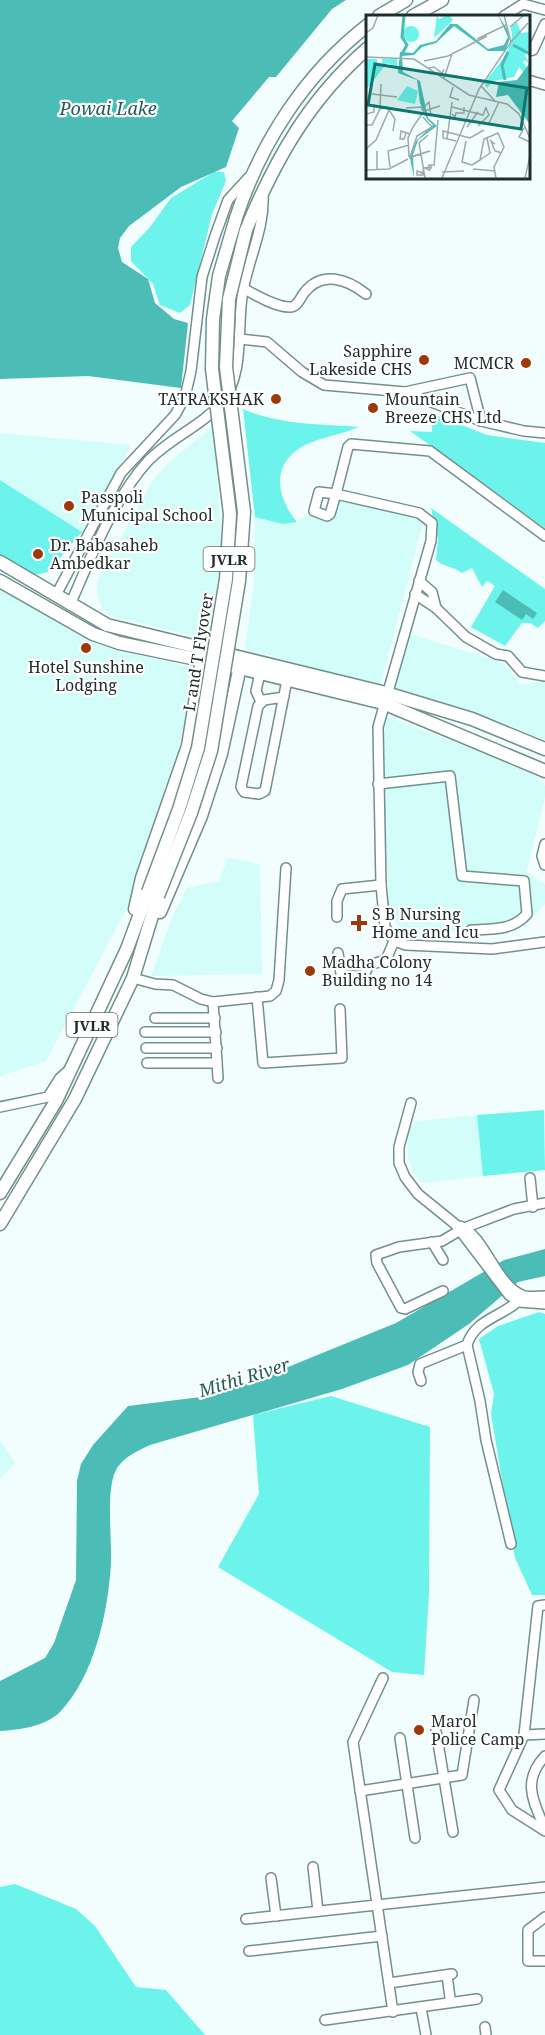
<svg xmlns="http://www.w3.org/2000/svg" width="545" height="2035" font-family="'Noto Serif',serif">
  <rect width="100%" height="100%" fill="#f1fefd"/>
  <!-- built -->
  <g fill="#d2fdf9">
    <polygon points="214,425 222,551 209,640 110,616 101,606 96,590 99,576 153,480 173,459"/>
    <polygon points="0,433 131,445 82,532 0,480"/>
    <polygon points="333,498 420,517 423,523 380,686 245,649 254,583 255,517 283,524 297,522 309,514 325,517"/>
    <polygon points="0,589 100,646 196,668 173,775 130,902 46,1061 0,1076"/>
    <polygon points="410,634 503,663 522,685 545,681 545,740 500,721 395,690"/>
    <polygon points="386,716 527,770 545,785 545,797 526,872 545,884 545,904 526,925 496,935 401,929 389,912 382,748"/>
    <polygon points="228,858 260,864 262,974 151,976 173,915 187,888 219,881"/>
    <polygon points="477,1115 483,1176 422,1183 414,1173 408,1157 407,1131 416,1121"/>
    <polygon points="0,1440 15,1463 0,1479"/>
  </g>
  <!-- green -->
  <g fill="#6cf3ec">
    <polygon points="214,172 224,172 226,181 212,214 190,305 180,313 160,305 153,284 131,261 131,247 150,227 171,198"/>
    <path d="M243,409C279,425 320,424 359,427C341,435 315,438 300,448C270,467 278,499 297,522L283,524L255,517Z"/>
    <polygon points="431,413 487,435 545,443 545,528 410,431 432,432"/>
    <polygon points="0,480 82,532 48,572 23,578 0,567"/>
    <path d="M431,508L545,589V621L538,628L530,623H522L505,646L471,627L495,586L487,581L482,587L472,568L462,573C453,566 443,567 436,560L438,539Z"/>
    <polygon points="544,1110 545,1170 483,1176 477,1115"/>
    <polygon points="539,1312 545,1314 545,1595 532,1595 515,1558 491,1414 494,1394 479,1339 498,1326"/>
    <polygon points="331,1396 430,1427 429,1593 424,1675 392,1672 218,1567 259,1494 253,1415"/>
    <polygon points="15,1884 76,1909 95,1926 136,1987 166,1990 205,2035 0,2035 0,1887"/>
  </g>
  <!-- water -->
  <g fill="#4bbcb6">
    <polygon points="0,0 346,0 332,9 276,77 269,77 232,121 239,128 226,167 181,187 129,226 120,238 118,248 122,262 148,279 155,303 174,319 188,323 181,388 88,376 0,379"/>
    <polygon points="503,590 537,613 533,619 526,614 522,620 495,602"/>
    <path d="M545,1249V1276L518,1282L469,1324L408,1365L342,1389L150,1445C136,1452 122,1457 115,1472C106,1493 112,1539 111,1563C108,1612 95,1675 60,1712C46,1726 19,1730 0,1731V1681L45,1658L54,1643L76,1580L77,1481L81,1464L93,1445L128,1406L201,1397L261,1378L396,1323L504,1260Z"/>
  </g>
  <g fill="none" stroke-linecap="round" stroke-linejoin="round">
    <!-- minor casing -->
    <g stroke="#72908d" stroke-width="12">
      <g id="minor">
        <polyline points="504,16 523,4 545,10"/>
        <polyline points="528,51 533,50 545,24"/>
        <polyline points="528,80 545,85"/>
        <path d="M243,288C255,295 277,308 291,307C298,306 300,298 304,293C322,270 347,279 366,294"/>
        <polyline points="240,339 267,342 302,372 324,385 405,392 481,421 524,431 545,433"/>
        <polyline points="405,392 470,378 481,421"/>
        <polyline points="419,581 432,592 436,608"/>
        <polyline points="415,594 436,608 466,637 496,654 508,656 522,672 545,676"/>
        <polyline points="56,595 121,473 175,415 185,397 191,371 202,277 215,236 228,200 249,177"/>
        <path d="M70,605C90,559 114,498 148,461C170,438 202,426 222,402C246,372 236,325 243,291C249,257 265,228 263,194"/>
        <polyline points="260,673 256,691 261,702"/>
        <polyline points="284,697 264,700 258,706 241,787 244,792 259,794 265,791 287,680"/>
        <path d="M378,784L450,776L462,876L524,881L527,914C512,931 492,929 471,930"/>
        <polyline points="545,844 542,856 545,865"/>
        <polyline points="337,917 337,901 342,889 381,885"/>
        <path d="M394,941L385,927L381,885L378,727L431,541L432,523L419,513L336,494L319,492L314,511L327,516L330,514C337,492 342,470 348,447L351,444L430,451L545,536"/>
        <polyline points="394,941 406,945 492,949 545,942"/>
        <polyline points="338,953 341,974 363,977 369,965 386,960 394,941"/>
        <polyline points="133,978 155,984 173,985 201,999 213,1002 270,996 276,991 279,980 286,868"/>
        <polyline points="257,997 263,1063 342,1058 340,1009"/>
        <polyline points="213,1002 218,1078"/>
        <polyline points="155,1018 215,1018"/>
        <polyline points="145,1032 216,1032"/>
        <polyline points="146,1048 217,1048"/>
        <polyline points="147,1063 217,1063"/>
        <polyline points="411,1103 399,1147 399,1163 405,1177 418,1194 455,1224 509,1295 519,1302 545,1304"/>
        <polyline points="0,1107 48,1097 60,1078 69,1070"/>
        <polyline points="530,1178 533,1207"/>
        <path d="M460,1226C485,1236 496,1285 522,1295C528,1298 538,1296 545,1296"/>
        <polyline points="432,1242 443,1260"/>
        <polyline points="443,1291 405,1309 401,1308 377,1263 376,1255 399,1247 442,1241 464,1228 514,1209 545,1203"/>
        <polyline points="421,1381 418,1372 420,1364 467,1345"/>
        <path d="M511,1544L486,1440L480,1401L467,1345C475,1317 508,1316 523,1296"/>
        <polyline points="545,1605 538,1606 524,1735 499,1790 512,1810 545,1831"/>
        <polyline points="383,1678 353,1742 393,2012"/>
        <polyline points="436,1731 453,1832"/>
        <polyline points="524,1735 545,1734"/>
        <polyline points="400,1738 415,1838"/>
        <path d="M545,1756C521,1782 534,1802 545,1829"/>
        <polyline points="360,1791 462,1775 474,1700"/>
        <polyline points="313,1867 318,1911"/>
        <polyline points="271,1878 276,1916"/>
        <polyline points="545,1917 528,1930 528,1961 545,1961"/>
        <polyline points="246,1919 545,1887"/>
        <polyline points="249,1951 382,1936"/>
        <polyline points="447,1975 450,1998"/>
        <polyline points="389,1983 452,1974"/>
        <polyline points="421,2008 426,2035"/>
        <polyline points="325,2020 477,1999"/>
        <polyline points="485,2027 486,2035"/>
      </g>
    </g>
    <!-- major casing -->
    <g stroke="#72908d" stroke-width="15">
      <g id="major">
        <polyline points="379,16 406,0"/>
        <polyline points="413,16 442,0"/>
        <path d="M236,218C261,142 305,74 368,25"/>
        <path d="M246,230C275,160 309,99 368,48"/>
        <polyline points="0,562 107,625 386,693 472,719 545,749"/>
        <polyline points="0,581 93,634 119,643 240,668 383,703 545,771"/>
        <polyline points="135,909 142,878 188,746 203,654"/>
        <polyline points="160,912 201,816 221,754 241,662"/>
        <polyline points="0,1193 56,1101 127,949 148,892"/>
        <polyline points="0,1224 75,1099 133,978 158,896"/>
      </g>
    </g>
    <!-- minor -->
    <use href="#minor" stroke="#fff" stroke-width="9"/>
    <!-- major -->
    <use href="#major" stroke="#fff" stroke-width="12"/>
    <!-- major-bridge casing -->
    <g stroke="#72908d" stroke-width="15" stroke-linecap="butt">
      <g id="major-bridge">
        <polyline points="148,892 179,809 198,748 226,579 230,514 212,369 213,319 219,276 236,218"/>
        <polyline points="158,896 191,813 211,751 239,581 244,512 226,367 229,299 246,230"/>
      </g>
    </g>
    <!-- major-bridge -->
    <use href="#major-bridge" stroke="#fff" stroke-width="12"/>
  </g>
  <!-- markers -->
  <g fill="#9d380a" stroke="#fff" stroke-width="2">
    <circle cx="424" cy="360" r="6"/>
    <circle cx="526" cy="363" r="6"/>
    <circle cx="276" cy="399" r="6"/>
    <circle cx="373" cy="408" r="6"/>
    <circle cx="69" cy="506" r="6"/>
    <circle cx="38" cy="554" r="6"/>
    <circle cx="86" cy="648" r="6"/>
    <path d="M356 914h6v6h6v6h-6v6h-6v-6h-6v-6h6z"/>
    <circle cx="310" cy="971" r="6"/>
    <circle cx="419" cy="1730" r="6"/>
  </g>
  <g text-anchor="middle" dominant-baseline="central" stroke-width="4.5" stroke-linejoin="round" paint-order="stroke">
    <!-- shield labels -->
    <g fill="#fff" stroke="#646c6b" stroke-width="1.5">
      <rect x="203.5" y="547" width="51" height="24" rx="4.5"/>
      <rect x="66.5" y="1013" width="51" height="24" rx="4.5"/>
    </g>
    <g font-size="15" font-weight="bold" fill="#212d2c">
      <text x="229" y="559">JVLR</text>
      <text x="92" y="1025">JVLR</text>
    </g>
    <!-- poi labels -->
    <g font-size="16" fill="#212d2c" stroke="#fff" text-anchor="start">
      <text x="412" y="351" text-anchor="end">Sapphire<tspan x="412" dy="18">Lakeside CHS</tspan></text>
      <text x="514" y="363" text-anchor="end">MCMCR</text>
      <text x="264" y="399" text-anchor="end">TATRAKSHAK</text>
      <text x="385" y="399">Mountain<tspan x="385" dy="18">Breeze CHS Ltd</tspan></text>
      <text x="81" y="497">Passpoli<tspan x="81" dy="18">Municipal School</tspan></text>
      <text x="50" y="545">Dr. Babasaheb<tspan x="50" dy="18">Ambedkar</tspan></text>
      <text x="86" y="667" text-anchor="middle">Hotel Sunshine<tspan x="86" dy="18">Lodging</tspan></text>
      <text x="372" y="914">S B Nursing<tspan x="372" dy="18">Home and Icu</tspan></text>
      <text x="322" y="962">Madha Colony<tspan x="322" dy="18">Building no 14</tspan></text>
      <text x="431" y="1721">Marol<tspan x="431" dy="18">Police Camp</tspan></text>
    </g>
    <!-- street labels -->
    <g font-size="16" fill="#212d2c" stroke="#fff">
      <text transform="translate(198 652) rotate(-81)">L and T Flyover</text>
    </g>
    <!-- water labels -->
    <g font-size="18" font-style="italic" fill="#1e5c59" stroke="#fff">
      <text x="108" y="108">Powai Lake</text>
      <text transform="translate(244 1377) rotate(-17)">Mithi River</text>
    </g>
  </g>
  <!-- overview -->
  <g transform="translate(366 15)">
    <rect width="164" height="164" fill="#f1fefd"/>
    <path d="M71,0L73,4L83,0L87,5L68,23ZM151,7L155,18L163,17V36L159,40L163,48L158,45L157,48L162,53L158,58L153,52L148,62L127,66L121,73L118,68L140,40L146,23L145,12ZM37 19a8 8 0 1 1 16 0a8 8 0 1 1-16 0ZM0,44H11V49H16V44H31V52L21,48L0,75ZM41,71L52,76L49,89L31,85Z" fill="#6cf3ec"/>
    <path d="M132,0L143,17V26L139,36H122L88,11L70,28L56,32L48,40L36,41L37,57L54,66L62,103L71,111L52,125L47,140L48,163L44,143L50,126L67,110L61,104L54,88L51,65L32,58L34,37L47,38L54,30L70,26L84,9H91L122,34L138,30L142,22ZM163,49V108L142,80L130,82L133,67L151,65Z" fill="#4bbcb6"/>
    <path fill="none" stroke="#4bbcb6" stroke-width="3" d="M147,30L164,39M36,39L41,30L36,22L38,0M139,65L136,50L142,37"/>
    <path fill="none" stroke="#9eaaa9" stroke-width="1.5" d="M144,12L158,0M0,18L7,13L12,0M111,24L140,10M145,27L162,8M0,42L48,44L103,80L141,89L153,99L164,123M58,46L82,41L121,21M63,53L68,52L76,58L78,54M78,63L86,39M115,71L129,86M87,72L84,82L93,85M6,79L31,82M59,91L63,87L65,101M86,92L117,100L120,92M40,93L55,92L57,96M0,99L8,97V90L14,92L15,69M86,99L89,102L90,98H98V92M0,110H6L14,94L21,92L29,104L27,116M122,110L133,87M112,111L123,100L120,93M101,112L112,97M158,113L153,122L164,127M40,118L38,124H34L35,116L44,119M81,124L86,87M90,126L77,123V116L104,123L118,115M100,126L96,147L106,150M129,129L125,126L129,136L136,138M0,134L10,125L23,95M11,136V155M43,142L42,123L47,112L58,96L74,91M44,142L51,121L66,112L57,102M43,143L64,136L44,142M114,145L124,138L121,123M106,150L114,145L118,124L132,118L138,132L128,152L130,163M68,151L72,105M24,152L22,136L43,130M58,153L63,152L65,153L66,150H63V152L64,155H63L59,153M107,154L129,156M0,155L23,154L42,144M58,155L56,158L51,156V160H57L58,157M76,157L98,156M59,163L53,128L62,120M76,163L113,74L145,27L138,0M159,163L164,141"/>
    <path fill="#0f766e" fill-opacity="0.15" stroke="#0f766e" stroke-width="3" d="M9,49L161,73L155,114L2,90Z"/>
    <rect width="164" height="164" fill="none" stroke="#212d2c" stroke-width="3"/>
  </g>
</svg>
